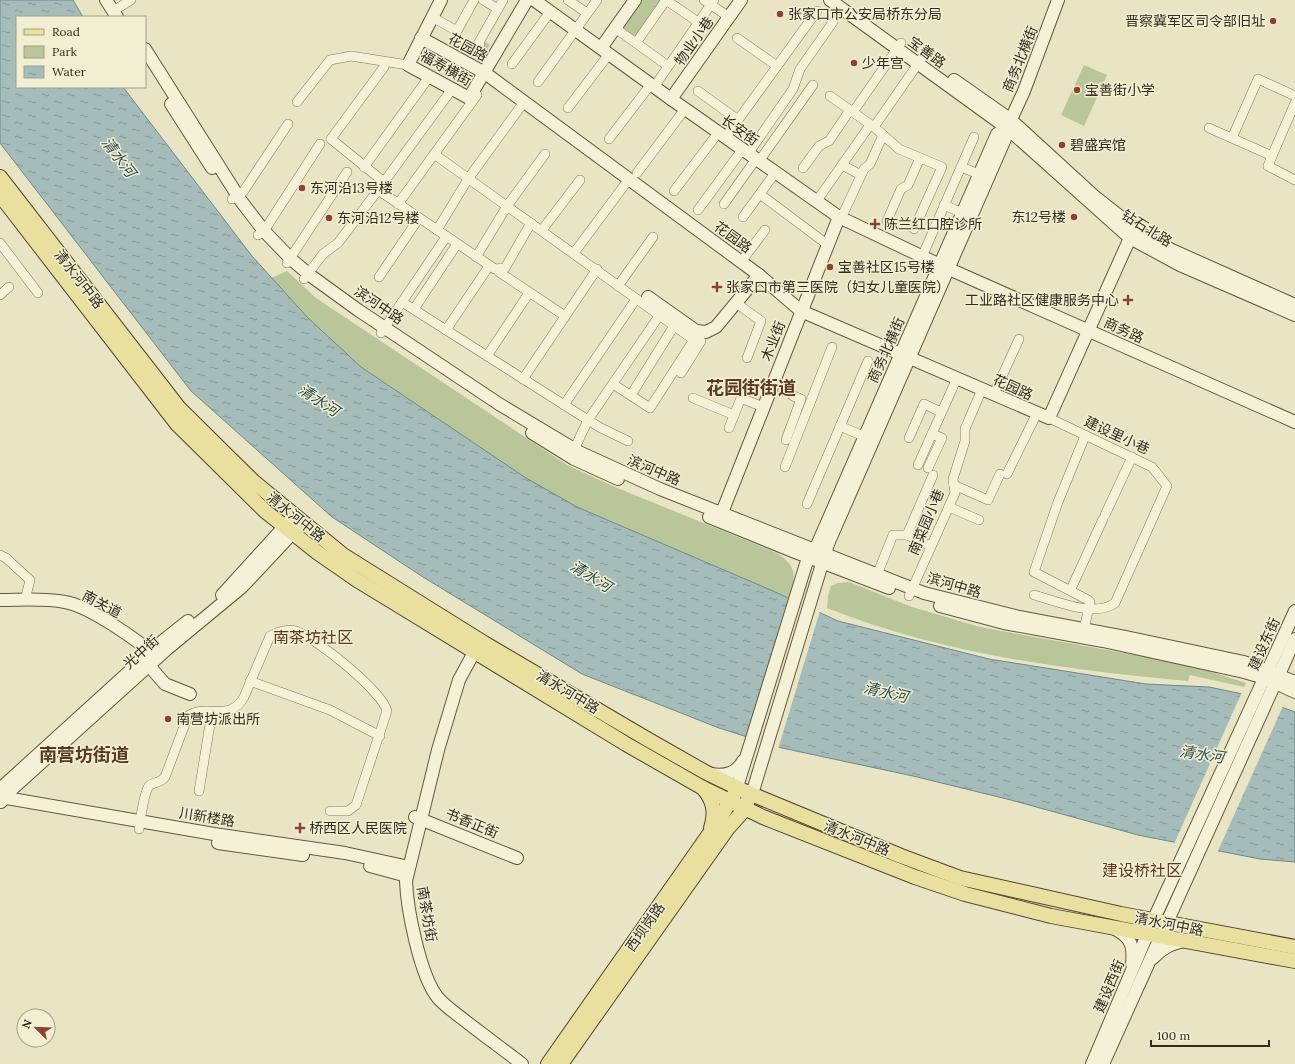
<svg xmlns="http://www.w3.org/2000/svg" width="1295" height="1064" font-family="Lora,'Noto Sans SC',serif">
  <defs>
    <pattern id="water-ripples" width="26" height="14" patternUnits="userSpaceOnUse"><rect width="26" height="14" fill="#a5bcba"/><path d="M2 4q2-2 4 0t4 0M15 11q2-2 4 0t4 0" fill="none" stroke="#879997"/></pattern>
  </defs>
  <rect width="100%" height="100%" fill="#e9e5c4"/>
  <!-- green -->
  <g fill="#b8c699">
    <polygon points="638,0 661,0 636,40 618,27"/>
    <polygon points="1084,65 1107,75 1084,126 1061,115"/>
    <path d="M287,271L316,298L567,465L615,487L777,553C799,568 795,576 789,598L577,507L526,478L361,367L307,317L271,278Z"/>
    <path d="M849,582L912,607L980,627L1190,665L1246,683L1244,687L1190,675L1188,681C1066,670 942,654 827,608L828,596L831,586L838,583Z"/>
  </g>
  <!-- water -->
  <polygon fill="url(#water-ripples)" stroke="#6d8988" points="0,0 73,0 83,17 17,17 17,87 123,87 252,256 307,317 361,367 526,478 577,507 773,591 838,621 989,659 1146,684 1209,687 1252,696 1295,712 1295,862 1260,859 1138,835 1011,800 913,776 782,748 719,728 582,674 423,577 332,517 191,391 0,143"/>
  <!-- pier -->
  <g fill="#e9e5c4">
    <polygon points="789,596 820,611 778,749 746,738"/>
    <polygon points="1242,692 1283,706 1217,853 1174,844"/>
  </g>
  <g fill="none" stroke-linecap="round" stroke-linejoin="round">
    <!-- street-tunnel -->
    <g stroke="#c5c0a3" stroke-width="9" stroke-dasharray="9 4.5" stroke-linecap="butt">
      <polyline points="480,44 495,53"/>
      <polyline points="776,390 793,396"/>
    </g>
    <!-- street casing -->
    <g stroke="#82775c" stroke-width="10">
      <g id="street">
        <polyline points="483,0 498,9"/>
        <polyline points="568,0 587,13"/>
        <polyline points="666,0 698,22"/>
        <polyline points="704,0 729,17"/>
        <polyline points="113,11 131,0"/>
        <polyline points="432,17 457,31 474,0"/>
        <polyline points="615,28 668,66"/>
        <polyline points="737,38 777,66"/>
        <polyline points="636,43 666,0"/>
        <polyline points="480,44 478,44 503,0"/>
        <polyline points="512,64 550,12"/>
        <polyline points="384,67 331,139 384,182 378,190 495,269 505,268 531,223"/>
        <polyline points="538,82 597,0"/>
        <polyline points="654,87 714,0"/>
        <polyline points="698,91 738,120"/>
        <polyline points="830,96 874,127 899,149 942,167 914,229"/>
        <polyline points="297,102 330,60 351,56 408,65"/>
        <polyline points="568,108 609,54"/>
        <polyline points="853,112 901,43"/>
        <polyline points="874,127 922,58"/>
        <polyline points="1209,128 1272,156 1268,166 1295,180"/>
        <polyline points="725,138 817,11"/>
        <polyline points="1232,138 1258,79 1295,96"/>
        <polyline points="609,139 651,84"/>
        <polyline points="434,154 694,340"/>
        <polyline points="748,154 793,89 800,69 833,22"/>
        <polyline points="1272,156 1295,103"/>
        <polyline points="762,157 813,85"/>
        <polyline points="842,165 861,175"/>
        <polyline points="364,167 429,77"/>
        <polyline points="961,167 984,176"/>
        <polyline points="803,168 819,146 829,141 850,110"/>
        <polyline points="637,173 685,109"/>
        <polyline points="384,182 452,89"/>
        <polyline points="674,191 718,133"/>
        <polyline points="760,194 828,245"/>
        <polyline points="232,199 243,192 288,124"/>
        <polyline points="816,202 870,125"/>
        <polyline points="398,204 477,95"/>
        <polyline points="724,204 756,159"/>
        <polyline points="944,205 967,215"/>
        <polyline points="698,210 742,150"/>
        <polyline points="844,212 864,169 870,164 883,135"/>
        <polyline points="743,217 775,173"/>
        <polyline points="887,221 901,189 908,185 920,158"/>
        <polyline points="437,230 468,179 524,102"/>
        <polyline points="542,230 580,180"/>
        <polyline points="258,235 264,231 320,144"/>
        <polyline points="0,243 38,293"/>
        <polyline points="925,250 974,137"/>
        <polyline points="574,253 629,179"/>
        <polyline points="476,257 507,206 545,154"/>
        <polyline points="741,262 765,230"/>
        <polyline points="287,263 347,172"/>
        <polyline points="498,270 499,272 565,316"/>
        <polyline points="379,277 419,218"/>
        <polyline points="304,279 323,254 338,243 378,190"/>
        <polyline points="618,286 653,237"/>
        <polyline points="0,295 9,287"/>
        <polyline points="402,302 588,420 659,316"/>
        <polyline points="736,303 761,321 747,358"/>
        <polyline points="414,309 457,244"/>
        <polyline points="446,330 489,266"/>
        <polyline points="381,333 446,237"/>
        <polyline points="487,356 529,293"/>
        <polyline points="681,373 701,341"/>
        <polyline points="523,379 597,269"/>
        <polyline points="613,384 650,408 697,335"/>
        <polyline points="994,394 1019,339"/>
        <polyline points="631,395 674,326"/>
        <polyline points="693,398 734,415"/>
        <polyline points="564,405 636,299"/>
        <polyline points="840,426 870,439"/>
        <polyline points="729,428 741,398 763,407"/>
        <polyline points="909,438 924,404 941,412"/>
        <polyline points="786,440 801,399 793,396"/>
        <polyline points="572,454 588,420 601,428 628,441"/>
        <polyline points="918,465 957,378"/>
        <polyline points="785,467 832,347"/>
        <polyline points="928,468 942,438 932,434"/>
        <polyline points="1007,474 1037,413"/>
        <polyline points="954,485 988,500 1000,474"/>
        <polyline points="807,504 868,361"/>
        <polyline points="949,507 979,520"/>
        <polyline points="1105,515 1132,457"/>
        <polyline points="907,535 933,475"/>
        <polyline points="0,555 6,558 30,580 25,600"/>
        <polyline points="875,580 893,535 907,535 931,546"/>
        <polyline points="1071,589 1103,519"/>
        <path d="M1034,595C1057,601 1094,618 1115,603L1167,486L1152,467L1049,418"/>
        <polyline points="909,596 955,493 953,479 965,441 965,429 982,389"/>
        <polyline points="1083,634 1090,602 1088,600 1034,572 1058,502 1085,436"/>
        <polyline points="250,681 330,710 380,736"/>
        <polyline points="199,791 212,712"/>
        <path d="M139,829C141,819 143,794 149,786C153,782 161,783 165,777L188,716C205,703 230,723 244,697L270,636C277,632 288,629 296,631C316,638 382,691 387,711L356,805L348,811H330"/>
      </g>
    </g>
    <!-- secondary casing -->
    <g stroke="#63583f" stroke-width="14">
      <g id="secondary">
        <polyline points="106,0 117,17"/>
        <polyline points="441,0 408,65 469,98 527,0"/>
        <polyline points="534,0 671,99 839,217 940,265 1295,422"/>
        <polyline points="830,0 1007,128 1130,238 1180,265 1295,315"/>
        <polyline points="421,38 485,73 759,275 801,311 1049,418 1130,238"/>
        <polyline points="601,48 635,0"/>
        <polyline points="145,49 241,201 264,231 292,260 311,276 358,310 499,404 579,452 660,489 924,593 1019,617 1125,637 1244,662 1295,682"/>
        <polyline points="954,80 1011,120 1094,196 1146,237 1174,251 1295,305"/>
        <polyline points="671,99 741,0"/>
        <polyline points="171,104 212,168"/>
        <polyline points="648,297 696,331 706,332 716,327 759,275"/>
        <polyline points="532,433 574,459 618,479"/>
        <polyline points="709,517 795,552 889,588"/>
        <polyline points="719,520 839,217"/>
        <polyline points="222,595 294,516"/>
        <path d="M0,600C21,600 44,598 65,602C89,606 138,640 156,657"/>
        <polyline points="940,606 1004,623 1103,641 1244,672 1265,678 1295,692"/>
        <path d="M478,645L459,680L438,750L406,881C407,909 420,976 438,998C446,1007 458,1015 468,1023C486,1037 504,1050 522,1064"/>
        <polyline points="144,660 165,684 190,694"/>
        <path d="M711,774C725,776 736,774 743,761"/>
        <polyline points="737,787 806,564 815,550 997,134 1007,128"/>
        <polyline points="0,789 164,640 188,621"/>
        <polyline points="752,794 828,544 1005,139 1007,128 1024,91 1058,0"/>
        <polyline points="0,797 214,834 345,853 409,867"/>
        <polyline points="1,802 11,790 167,649 242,587 302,523"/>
        <polyline points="415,817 517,858"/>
        <polyline points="218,843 303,855"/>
        <polyline points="370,866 407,876"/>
        <path d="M1113,928C1131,937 1134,945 1132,964"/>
        <path d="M1153,958C1162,948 1171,944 1184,941"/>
        <polyline points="1092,1064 1153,921 1295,611"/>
        <polyline points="1103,1064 1295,639"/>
      </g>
    </g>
    <!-- primary casing -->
    <g stroke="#504530" stroke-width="16">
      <g id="primary">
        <polyline points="0,177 179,408 254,482 343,555 484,643 647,739 705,772 744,791 901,856 960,878 1121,914 1295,947"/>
        <polyline points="0,195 177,424 265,511 318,553 357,580 626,744 703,788 763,817 915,877 965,894 1051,916 1295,961"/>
        <path d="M703,788C714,801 716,812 711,828"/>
        <polyline points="548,1064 717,823 735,793"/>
        <polyline points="561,1064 728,828 745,809 748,800"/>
      </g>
    </g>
    <!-- street -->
    <use href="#street" stroke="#f5f1d6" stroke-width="9"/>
    <!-- secondary -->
    <use href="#secondary" stroke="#f5f1d6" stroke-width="12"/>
    <!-- primary -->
    <use href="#primary" stroke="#e9df9f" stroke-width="14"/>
  </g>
  <!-- markers -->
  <g fill="#8a4232" stroke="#f1eed2" stroke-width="1.5">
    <circle cx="780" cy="14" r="4"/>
    <circle cx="1273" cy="21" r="4"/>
    <circle cx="854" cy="63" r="4"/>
    <circle cx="1077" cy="90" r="4"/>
    <circle cx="1062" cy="145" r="4"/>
    <circle cx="302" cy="188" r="4"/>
    <circle cx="1074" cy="217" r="4"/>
    <circle cx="329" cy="218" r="4"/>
    <path d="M873 218h4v4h4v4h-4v4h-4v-4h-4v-4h4z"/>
    <circle cx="830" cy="267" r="4"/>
    <path d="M715 281h4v4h4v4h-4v4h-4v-4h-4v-4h4z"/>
    <path d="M1126 294h4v4h4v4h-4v4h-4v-4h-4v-4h4z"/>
    <circle cx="168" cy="719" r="4"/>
    <path d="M298 822h4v4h4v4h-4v4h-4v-4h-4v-4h4z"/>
  </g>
  <g text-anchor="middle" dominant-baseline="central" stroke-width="3" stroke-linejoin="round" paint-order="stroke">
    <!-- poi labels -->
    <g font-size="14" fill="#332c1f" stroke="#f1eed2" text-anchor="start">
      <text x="788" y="14">张家口市公安局桥东分局</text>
      <text x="1265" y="21" text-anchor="end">晋察冀军区司令部旧址</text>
      <text x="862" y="63">少年宫</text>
      <text x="1085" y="90">宝善街小学</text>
      <text x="1070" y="145">碧盛宾馆</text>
      <text x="310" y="188">东河沿13号楼</text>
      <text x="1066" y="217" text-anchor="end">东12号楼</text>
      <text x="337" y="218">东河沿12号楼</text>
      <text x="884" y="224">陈兰红口腔诊所</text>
      <text x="838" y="267">宝善社区15号楼</text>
      <text x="726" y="287">张家口市第三医院（妇女儿童医院）</text>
      <text x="1119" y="300" text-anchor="end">工业路社区健康服务中心</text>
      <text x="176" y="719">南营坊派出所</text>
      <text x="309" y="828">桥西区人民医院</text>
    </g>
    <!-- street labels -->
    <g font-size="14" fill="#332c1f" stroke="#f1eed2">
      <text transform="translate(694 41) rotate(-55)">物业小巷</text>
      <text transform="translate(468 47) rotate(28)">花园路</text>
      <text transform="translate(927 52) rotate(36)">宝善路</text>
      <text transform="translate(1020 59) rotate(-68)">商务北横街</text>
      <text transform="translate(446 68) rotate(29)">福寿横街</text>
      <text transform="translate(740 130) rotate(35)">长安街</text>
      <text transform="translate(1147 228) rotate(32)">钻石北路</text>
      <text transform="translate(733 237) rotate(36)">花园路</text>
      <text transform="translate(79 279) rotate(52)">清水河中路</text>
      <text transform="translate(379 305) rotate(34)">滨河中路</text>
      <text transform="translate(1124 330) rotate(24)">商务路</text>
      <text transform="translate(773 341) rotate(-68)">木业街</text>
      <text transform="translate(886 350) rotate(-66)">商务北横街</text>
      <text transform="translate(1013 387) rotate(24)">花园路</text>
      <text transform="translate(1117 435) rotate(25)">建设里小巷</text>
      <text transform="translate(654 470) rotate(23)">滨河中路</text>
      <text transform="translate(296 517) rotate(39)">清水河中路</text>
      <text transform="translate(926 522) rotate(-67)">南菜园小巷</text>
      <text transform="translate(954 585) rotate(16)">滨河中路</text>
      <text transform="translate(102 604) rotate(28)">南关道</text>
      <text transform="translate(1264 644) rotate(-66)">建设东街</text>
      <text transform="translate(141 652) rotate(-42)">光中街</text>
      <text transform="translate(568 692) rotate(31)">清水河中路</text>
      <text transform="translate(207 817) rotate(9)">川新楼路</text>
      <text transform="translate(472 823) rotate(22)">书香正街</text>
      <text transform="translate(857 838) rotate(22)">清水河中路</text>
      <text transform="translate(427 914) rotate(80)">南茶坊街</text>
      <text transform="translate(1169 924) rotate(11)">清水河中路</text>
      <text transform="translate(645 927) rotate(-55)">西坝岗路</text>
      <text transform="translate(1109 986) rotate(-67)">建设西街</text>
    </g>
    <!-- water labels -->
    <g font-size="15" font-style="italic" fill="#2f4d51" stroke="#f1eed2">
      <text transform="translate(119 157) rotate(53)">清水河</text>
      <text transform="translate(319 400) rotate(33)">清水河</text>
      <text transform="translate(591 576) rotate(32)">清水河</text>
      <text transform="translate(886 692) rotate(13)">清水河</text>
      <text transform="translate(1202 754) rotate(9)">清水河</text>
    </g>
    <!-- quarter labels -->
    <g font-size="16" fill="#5b3922" stroke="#f1eed2">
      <text x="313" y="637">南茶坊社区</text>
      <text x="1142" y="870">建设桥社区</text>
    </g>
    <!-- district labels -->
    <g font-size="18" font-weight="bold" fill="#5b3922" stroke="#f1eed2">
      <text x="751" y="387">花园街街道</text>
      <text x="84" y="754">南营坊街道</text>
    </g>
  </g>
  <!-- legend -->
  <rect x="16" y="16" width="130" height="72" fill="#f1eed2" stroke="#a5a08a"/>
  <rect x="24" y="29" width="20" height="6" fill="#e9df9f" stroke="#a5a08a"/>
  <text x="52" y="36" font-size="12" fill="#332c1f">Road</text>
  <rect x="24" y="46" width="20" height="12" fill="#b8c699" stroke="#a5a08a"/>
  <text x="52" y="56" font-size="12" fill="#332c1f">Park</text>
  <rect x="24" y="66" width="20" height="12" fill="url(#water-ripples)" stroke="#a5a08a"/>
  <text x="52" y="76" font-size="12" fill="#332c1f">Water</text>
  <!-- north arrow -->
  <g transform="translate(36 1028) rotate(293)"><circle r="19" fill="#f1eed2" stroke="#a5a08a"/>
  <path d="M0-3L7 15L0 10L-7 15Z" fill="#8a4232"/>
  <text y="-6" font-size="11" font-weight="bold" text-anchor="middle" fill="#332c1f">N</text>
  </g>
  <!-- scale -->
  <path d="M1151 1040v6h118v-6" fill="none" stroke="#332c1f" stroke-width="2"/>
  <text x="1157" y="1040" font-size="12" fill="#332c1f" stroke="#f1eed2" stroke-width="3" paint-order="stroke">100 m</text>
</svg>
